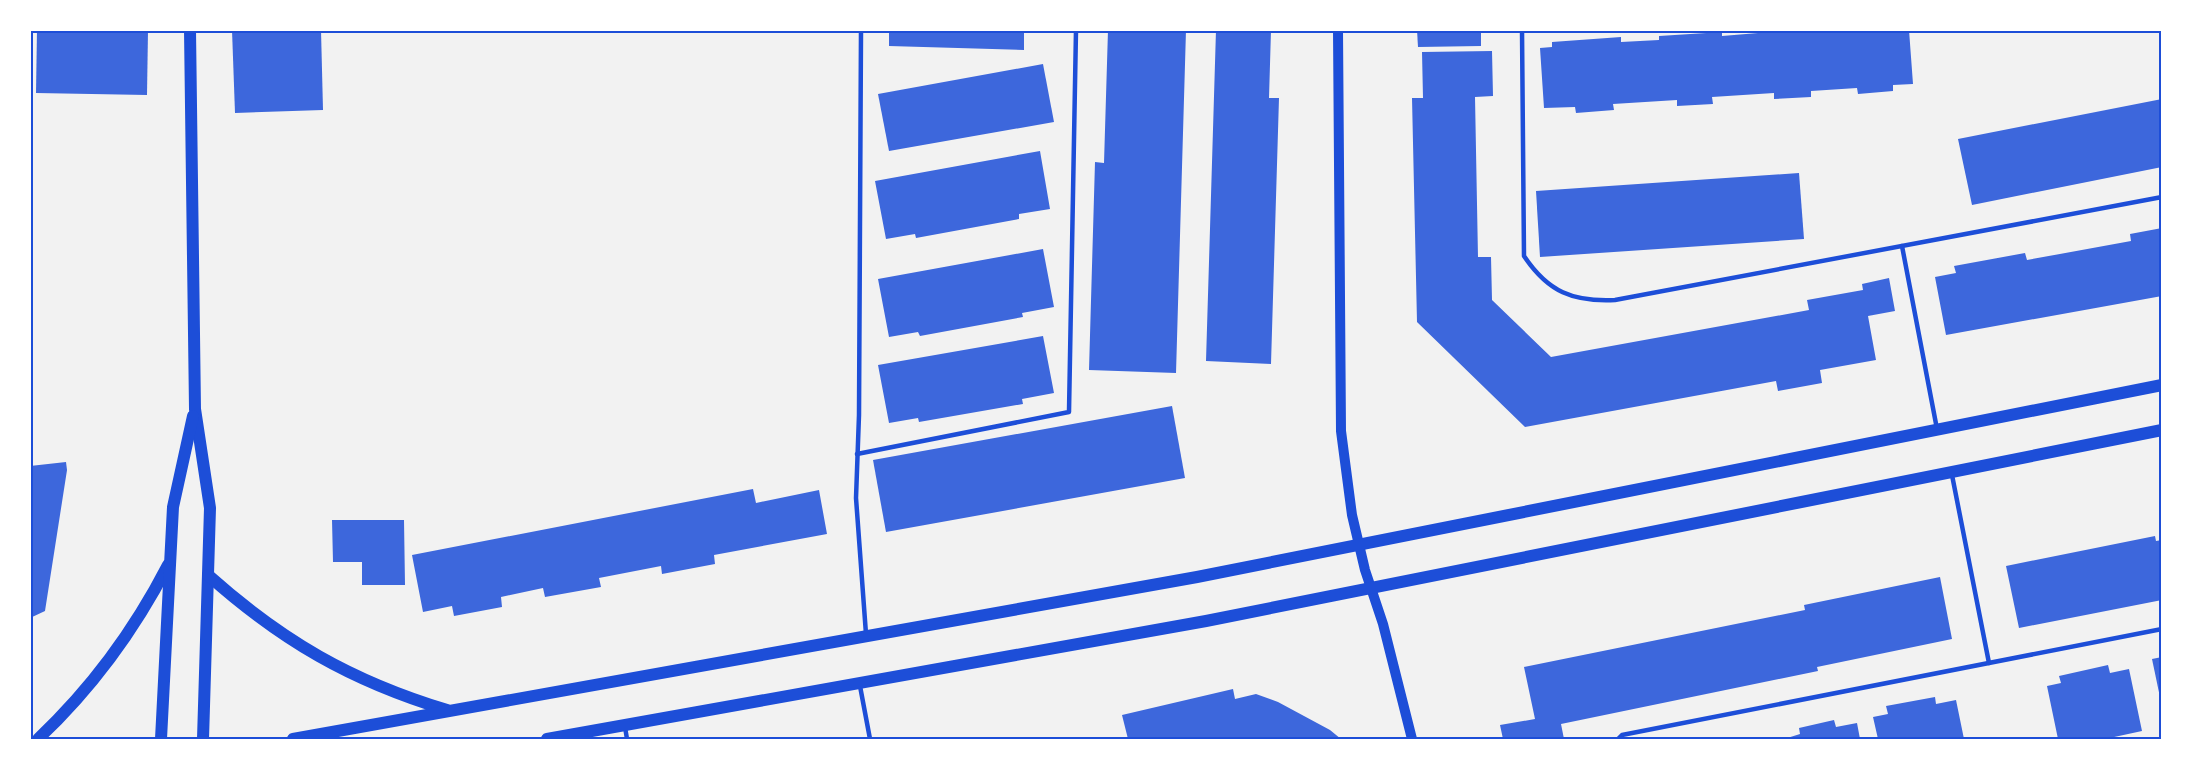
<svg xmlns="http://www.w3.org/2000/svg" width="2192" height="769" font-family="Jost,sans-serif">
  <rect width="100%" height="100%" fill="#f2f2f2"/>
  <!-- building -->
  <g fill="#3d67dc">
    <polygon points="37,30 148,30 147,95 36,93"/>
    <polygon points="232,30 321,30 323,110 235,113"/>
    <polygon points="889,30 1024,30 1024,50 889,46"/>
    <polygon points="1108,30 1186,30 1176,373 1089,370 1095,162 1104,163"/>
    <polygon points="1216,30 1271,30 1269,98 1279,98 1271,364 1206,361"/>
    <polygon points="1417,30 1481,30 1481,46 1418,47"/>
    <polygon points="1758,30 1909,30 1913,84 1893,85 1893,91 1858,94 1857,88 1811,91 1811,97 1774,99 1774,93 1712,97 1713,104 1677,106 1677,100 1613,104 1614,110 1576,113 1575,107 1544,108 1540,48 1552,47 1552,42 1621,37 1621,42 1659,40 1659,36 1722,32 1722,36 1758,33"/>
    <polygon points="1492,51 1493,96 1475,97 1478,257 1491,257 1492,300 1551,357 1809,310 1807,300 1863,290 1862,284 1889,278 1895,311 1868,316 1876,360 1820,370 1822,383 1778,391 1776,381 1525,427 1417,322 1412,98 1423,98 1422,52"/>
    <polygon points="1043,64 1054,122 889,151 878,94"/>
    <polygon points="2162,99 2162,167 1972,205 1958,139"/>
    <polygon points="1040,151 1050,209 1019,214 1019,219 916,238 915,234 886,239 875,181"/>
    <polygon points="1799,173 1804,239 1540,257 1536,191"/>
    <polygon points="2162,228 2162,296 1946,335 1935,277 1956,273 1954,266 2025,253 2027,260 2131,241 2130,234"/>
    <polygon points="1043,249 1054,307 1022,313 1023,317 920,336 918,332 889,337 878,279"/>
    <polygon points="1043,336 1054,393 1022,399 1023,404 919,422 918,418 889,423 878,365"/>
    <polygon points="1172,406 1185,478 886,532 873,460"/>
    <polygon points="66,462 67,470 45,611 30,618 30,466"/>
    <polygon points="753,489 756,503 819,490 827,534 714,555 715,564 662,574 661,566 599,578 601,587 545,597 543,588 501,597 502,607 454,616 452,606 423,612 412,555"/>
    <polygon points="332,520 404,520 405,585 362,585 362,562 333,562"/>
    <polygon points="2155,536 2156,541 2162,540 2162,600 2019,628 2006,566"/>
    <polygon points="1940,577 1952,639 1817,667 1818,671 1561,724 1564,739 1503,739 1500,725 1535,719 1524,667 1805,610 1804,605"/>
    <polygon points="2162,657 2162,702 2161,702 2152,659"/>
    <polygon points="2108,665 2110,673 2129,669 2142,731 2105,739 2058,739 2047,686 2061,683 2059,676"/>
    <polygon points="1233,689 1235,699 1256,694 1278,702 1330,730 1341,739 1128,739 1122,715"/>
    <polygon points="1935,697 1936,704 1956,700 1964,739 1878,739 1873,717 1888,714 1886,706"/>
    <polygon points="1834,720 1836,727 1857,723 1860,739 1784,739 1800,734 1799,728"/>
  </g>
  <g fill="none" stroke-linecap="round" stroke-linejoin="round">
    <!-- service -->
    <g stroke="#1d4ed8" stroke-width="4.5">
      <polyline points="861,30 859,415 856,498 866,634"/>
      <path d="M1522,30L1524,256C1548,292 1573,302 1615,300L2162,197"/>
      <polyline points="1902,246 1937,429"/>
      <polyline points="857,454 1069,412 1076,30"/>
      <polyline points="1952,475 1989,663"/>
      <polyline points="860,686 870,739"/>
      <polyline points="625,727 627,739"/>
      <polyline points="1618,739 1622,735 2162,629"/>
    </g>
    <!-- tertiary -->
    <polyline stroke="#1d4ed8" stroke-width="10" points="1338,30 1341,431 1352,515 1365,570 1383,624 1412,739"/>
    <!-- secondary -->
    <g stroke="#1d4ed8" stroke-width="12">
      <polyline points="190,30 195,409 210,508 203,739"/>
      <path d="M208,575C282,641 351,681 447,710"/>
      <path d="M38,739C92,688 134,631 168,565"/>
      <polyline points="161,739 173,507 193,416"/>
      <polyline points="293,739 1197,577 2162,385"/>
      <polyline points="547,739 1206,621 2162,430"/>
    </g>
  </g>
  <!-- border -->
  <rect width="2192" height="769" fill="none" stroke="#ffffff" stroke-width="63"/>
  <rect x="32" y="32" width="2128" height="706" fill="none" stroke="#1d4ed8" stroke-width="2"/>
</svg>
